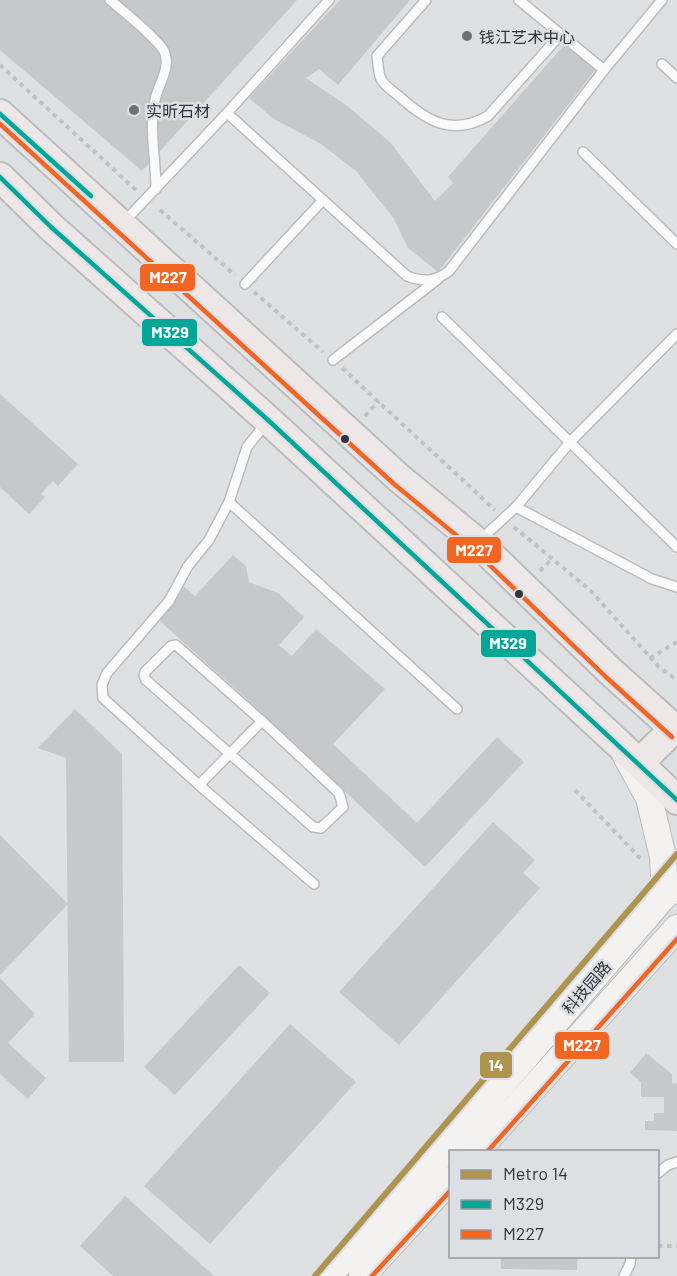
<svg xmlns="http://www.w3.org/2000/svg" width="677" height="1276" font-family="Barlow,'Noto Sans SC',sans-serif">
  <rect width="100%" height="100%" fill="#dee0e2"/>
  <!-- building -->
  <g fill="#c7c8ca">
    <polygon points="0,0 297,0 142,171 0,50"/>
    <polygon points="340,0 410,0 338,85 319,69 306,78 346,105 390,142 435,201 453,183 448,177 565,44 596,69 438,272 408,248 394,219 356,171 321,144 274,119 249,98"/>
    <polygon points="0,394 78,464 58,486 53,481 41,494 45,497 29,514 0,487"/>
    <polygon points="233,555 246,566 249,582 278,593 304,617 279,645 292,656 316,629 385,689 333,744 417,823 497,737 524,762 425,867 250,702 152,614 180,583 195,596"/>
    <polygon points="75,709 122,754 124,1062 69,1062 66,758 38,748"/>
    <polygon points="493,822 535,860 523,873 540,888 399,1045 339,992"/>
    <polygon points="0,835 68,904 0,975"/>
    <polygon points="239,965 270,993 175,1095 144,1067"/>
    <polygon points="0,978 35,1014 8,1043 46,1078 28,1099 0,1074"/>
    <polygon points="290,1024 356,1082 210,1244 144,1186"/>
    <polygon points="646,1053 672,1074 672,1084 677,1083 677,1131 645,1130 645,1121 654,1121 654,1113 664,1113 664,1097 641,1097 641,1082 630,1073"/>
    <polygon points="125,1196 214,1276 113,1276 80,1246"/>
    <polygon points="501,1256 578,1256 577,1270 501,1269"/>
  </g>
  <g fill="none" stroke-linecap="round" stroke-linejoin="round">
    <!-- service casing -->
    <g stroke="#babcbd" stroke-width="12">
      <g id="service">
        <path d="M110,0C123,11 156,37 164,51C171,66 160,82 156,96C148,126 156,158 156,189"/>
        <path d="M426,0L377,56C378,62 378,73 381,79C384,86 396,93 401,98C428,122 453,136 488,116L561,34"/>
        <polyline points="662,64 677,78"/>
        <polyline points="604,70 662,0"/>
        <path d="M227,113L407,276C423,282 435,282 449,271L604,70L519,0"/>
        <polyline points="583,152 677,244"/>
        <polyline points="123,223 227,113 329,0"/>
        <polyline points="245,284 323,200"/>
        <polyline points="442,317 677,547"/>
        <polyline points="333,360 438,279"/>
        <polyline points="267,422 247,447 229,502 457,709"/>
        <polyline points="229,502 209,540 188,566 169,601 107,673 102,685 103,698 199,785 314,884"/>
        <polyline points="516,507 652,579 677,587"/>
        <polyline points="479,541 516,507 571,441 677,334"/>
        <polyline points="199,785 262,721 176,645 171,646 145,672 144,676 146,680 313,827 321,828 343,807 339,793 262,721"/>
        <polyline points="658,1173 668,1165 677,1162"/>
        <polyline points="624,1276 630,1264 631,1256"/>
      </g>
    </g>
    <!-- secondary casing -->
    <g stroke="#babcbd" stroke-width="28">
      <g id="secondary">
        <polyline points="626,756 649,798 663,857 665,895"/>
        <polyline points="476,1152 677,928"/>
        <polyline points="328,1276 441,1155 665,895 677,888"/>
        <polyline points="362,1276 450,1180"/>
      </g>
    </g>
    <!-- primary casing -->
    <g stroke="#bbbcbd" stroke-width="32">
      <g id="primary">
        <polyline points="0,114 399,478 478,543 611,672 677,731"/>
        <polyline points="0,177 51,227 268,420 620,745 677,800"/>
        <polyline points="639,763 674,729"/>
      </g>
    </g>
    <!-- path -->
    <g stroke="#c1c1c2" stroke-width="4" stroke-dasharray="4.5 4.5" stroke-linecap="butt">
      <polyline points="0,65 136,190"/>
      <polyline points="160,210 235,275"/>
      <polyline points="254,292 323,352"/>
      <polyline points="342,368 495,510"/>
      <polyline points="365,416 379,401"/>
      <polyline points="514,527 590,590 659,667 677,680"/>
      <polyline points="540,571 552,559"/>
      <polyline points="650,658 677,642"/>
      <polyline points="575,790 641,859"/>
      <polyline points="658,1246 677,1246"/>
    </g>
    <!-- service -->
    <use href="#service" stroke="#fafafb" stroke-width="9"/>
    <!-- secondary -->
    <use href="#secondary" stroke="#f3f2f1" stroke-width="26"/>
    <!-- primary -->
    <use href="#primary" stroke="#ede8e7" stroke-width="28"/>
    <!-- bus-1 casing -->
    <g stroke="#dcdfe4" stroke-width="9">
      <g id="bus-1">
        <polyline points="0,114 91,196"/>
        <polyline points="0,177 51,227 268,420 677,800"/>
      </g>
    </g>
    <!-- bus-2 casing -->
    <g stroke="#dcdfe4" stroke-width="9">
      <g id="bus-2">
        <polyline points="0,124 394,484 473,549 606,677 672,737"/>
        <polyline points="487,1152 677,939"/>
        <polyline points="372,1276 450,1191"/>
      </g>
    </g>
    <!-- bus-1 -->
    <use href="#bus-1" stroke="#04a797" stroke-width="4.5"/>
    <!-- bus-2 -->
    <use href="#bus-2" stroke="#f26522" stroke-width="4.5"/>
    <!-- metro-1 casing -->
    <g stroke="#dcdfe4" stroke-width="10">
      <polyline id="metro-1" points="315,1276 677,854"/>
    </g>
    <!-- metro-1 -->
    <use href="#metro-1" stroke="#af944f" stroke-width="6"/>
  </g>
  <!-- markers -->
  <g fill="#6f7072" stroke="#dcdfe4" stroke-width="2">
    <circle cx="467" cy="36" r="6"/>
    <circle cx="134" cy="110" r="6"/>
  </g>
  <g fill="#333436" stroke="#dcdfe4" stroke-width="2">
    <circle cx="345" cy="439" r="5"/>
    <circle cx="519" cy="594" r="5"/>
  </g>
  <g text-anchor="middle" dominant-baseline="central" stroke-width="5" stroke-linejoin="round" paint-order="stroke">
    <!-- poi labels -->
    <g font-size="16" fill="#333436" stroke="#dcdfe4" text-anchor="start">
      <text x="479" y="36">钱江艺术中心</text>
      <text x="146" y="110">实昕石材</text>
    </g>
    <!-- street labels -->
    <g font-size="16" fill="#333436" stroke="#dcdfe4">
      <text transform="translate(586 987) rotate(-49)">科技园路</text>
    </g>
  </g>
  <g stroke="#dcdfe4" stroke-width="2">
    <rect x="139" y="263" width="57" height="29" rx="6" fill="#f26522"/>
    <rect x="141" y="318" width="57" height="29" rx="6" fill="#04a797"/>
    <rect x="446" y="536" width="56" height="28" rx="6" fill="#f26522"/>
    <rect x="480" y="629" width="57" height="29" rx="6" fill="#04a797"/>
    <rect x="554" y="1031" width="56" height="29" rx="6" fill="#f26522"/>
    <rect x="479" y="1051" width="34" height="28" rx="6" fill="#af944f"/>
  </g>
  <g font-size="16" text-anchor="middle" font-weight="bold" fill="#fff">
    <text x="168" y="283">M227</text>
    <text x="170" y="338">M329</text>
    <text x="474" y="556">M227</text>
    <text x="508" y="649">M329</text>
    <text x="582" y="1051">M227</text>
    <text x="496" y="1071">14</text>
  </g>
  <!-- legend -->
  <rect x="449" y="1150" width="210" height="108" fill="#dcdfe4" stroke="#989b9e" stroke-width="1.5"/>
  <rect x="461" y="1170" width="30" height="9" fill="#af944f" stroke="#989b9e" stroke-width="1.5"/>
  <text x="503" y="1180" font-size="18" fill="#333436">Metro 14</text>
  <rect x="461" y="1200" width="30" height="9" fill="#04a797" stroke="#989b9e" stroke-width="1.5"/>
  <text x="503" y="1210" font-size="18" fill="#333436">M329</text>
  <rect x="461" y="1230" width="30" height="9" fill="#f26522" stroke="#989b9e" stroke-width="1.5"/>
  <text x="503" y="1240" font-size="18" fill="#333436">M227</text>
</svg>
